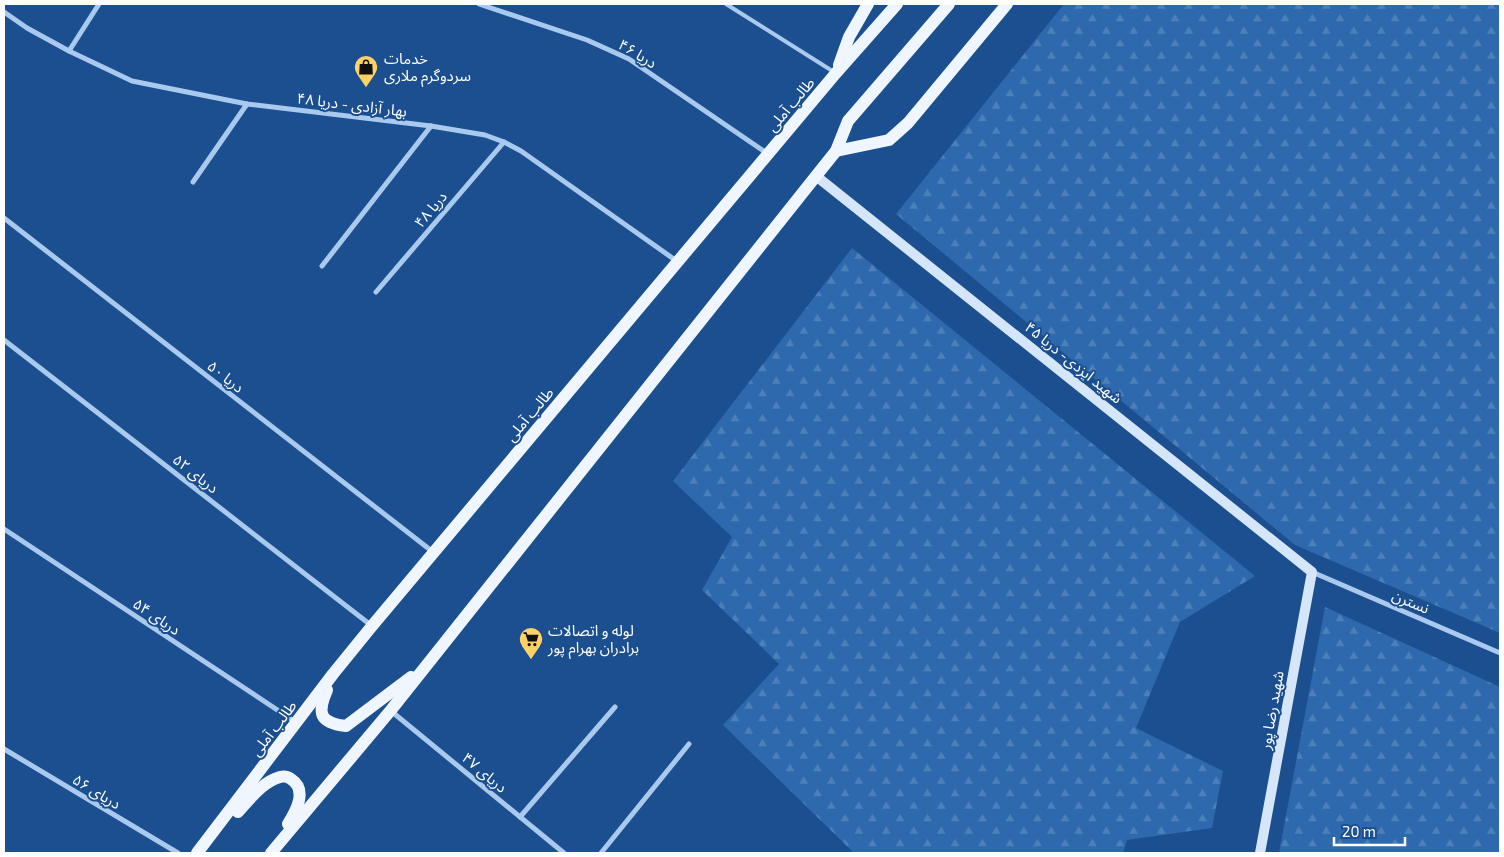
<svg xmlns="http://www.w3.org/2000/svg" width="1504" height="857" font-family="'Exo 2','Noto Sans Arabic',sans-serif">
  <defs>
    <pattern id="forest-firs" width="22" height="20" patternUnits="userSpaceOnUse" patternTransform="scale(1.25)"><rect width="22" height="20" fill="#2e69ad"/><path d="M5 1l3.5 6h-7zM16 11l3.5 6h-7z" fill="#4d80b9"/></pattern>
  </defs>
  <rect width="100%" height="100%" fill="#1b4f8f"/>
  <!-- forest -->
  <g fill="url(#forest-firs)">
    <polygon points="1064,4 1500,4 1500,633 1295,545 896,214"/>
    <polygon points="852,248 1255,576 1180,622 1136,728 1223,771 1212,828 1127,840 1123,853 854,853 723,725 779,664 702,590 732,537 673,481"/>
    <polygon points="1325,607 1500,687 1500,853 1279,853"/>
  </g>
  <g fill="none" stroke-linecap="round" stroke-linejoin="round">
    <!-- lane -->
    <polyline stroke="#a9c9ee" stroke-width="4" points="726,4 834,72"/>
    <!-- street -->
    <g stroke="#a9c9ee" stroke-width="5">
      <polyline points="479,4 587,40 629,59 768,154"/>
      <polyline points="4,12 27,28 69,51 132,81 247,104 431,126 485,135 504,142 521,151 678,262"/>
      <polyline points="69,51 99,4"/>
      <polyline points="193,182 247,104"/>
      <polyline points="4,218 433,552"/>
      <polyline points="322,266 431,126"/>
      <polyline points="376,292 504,142"/>
      <polyline points="4,340 372,626"/>
      <polyline points="4,529 297,723"/>
      <polyline points="1312,572 1500,653"/>
      <polyline points="391,711 564,853"/>
      <polyline points="4,749 178,853"/>
      <polyline points="520,817 615,707"/>
      <polyline points="601,853 689,744"/>
    </g>
    <!-- secondary -->
    <polyline stroke="#d6e6fa" stroke-width="10" points="816,176 1312,572 1260,853"/>
    <!-- primary -->
    <g stroke="#f0f6ff" stroke-width="12">
      <polyline points="839,65 849,37 868,4"/>
      <polyline points="836,151 889,140 908,123 1007,4"/>
      <path d="M327,690C317,713 319,723 346,726L411,677"/>
      <path d="M238,812C250,799 262,782 280,777C284,776 287,776 291,779C308,790 296,811 288,824"/>
      <polyline points="197,853 333,674 372,626 836,73 897,4"/>
      <polyline points="271,853 391,710 816,176 836,151 848,121 949,4"/>
    </g>
  </g>
  <!-- icons -->
  <defs>
    <g id="shop-pin" transform="scale(1.25)"><path d="M0 17L-7.5 6A9.5 9.5 0 1 1 7.5 6Z" fill="#ffd166" stroke="#1b4f8f"/><path d="M-5-2.5h2.3a2.7 3.5 0 0 1 5.4 0H5L5.5 6h-11ZM-1.5-2.5h3a1.5 2.3 0 0 0-3 0Z" fill="#111"/></g>
    <g id="supermarket-pin" transform="scale(1.25)"><path d="M0 17L-7.5 6A9.5 9.5 0 1 1 7.5 6Z" fill="#ffd166" stroke="#1b4f8f"/><path d="M-6-5.5h2.5l.6 2H6L4.5 2H-2.5L-4.4-4H-6ZM-1.5 3.2a1.3 1.3 0 1 0 .1 0ZM3 3.2a1.3 1.3 0 1 0 .1 0Z" fill="#111"/></g>
  </defs>
  <g fill-rule="evenodd">
    <use href="#shop-pin" x="366" y="67"/>
    <use href="#supermarket-pin" x="531" y="639"/>
  </g>
  <g text-anchor="middle" dominant-baseline="central" stroke-width="4" stroke-linejoin="round" paint-order="stroke">
    <!-- street labels -->
    <g font-size="15" fill="#fff" stroke="#1b4f8f">
      <text transform="translate(638 53) rotate(31)">دریا ۴۶</text>
      <text transform="translate(352 104) rotate(7)">بهار آزادی - دریا ۴۸</text>
      <text transform="translate(790 104) rotate(-50)">طالب آملی</text>
      <text transform="translate(430 209) rotate(-50)">دریا ۴۸</text>
      <text transform="translate(1074 362) rotate(39)">شهید ایزدی- دریا ۴۵</text>
      <text transform="translate(226 376) rotate(38)">دریا ۵۰</text>
      <text transform="translate(529 414) rotate(-50)">طالب آملی</text>
      <text transform="translate(196 473) rotate(38)">دریای ۵۲</text>
      <text transform="translate(1411 601) rotate(23)">نسترن</text>
      <text transform="translate(157 616) rotate(34)">دریای ۵۴</text>
      <text transform="translate(1271 710) rotate(-80)">شهید رضا پور</text>
      <text transform="translate(273 728) rotate(-53)">طالب آملی</text>
      <text transform="translate(485 772) rotate(40)">دریای ۴۷</text>
      <text transform="translate(97 791) rotate(31)">دریای ۵۶</text>
    </g>
    <!-- poi labels -->
    <g font-size="15" fill="#fff" stroke="#1b4f8f" text-anchor="start">
      <text x="384" y="58">خدمات<tspan x="384" dy="17">سردوگرم ملاری</tspan></text>
      <text x="548" y="630">لوله و اتصالات<tspan x="548" dy="17">برادران بهرام پور</tspan></text>
    </g>
  </g>
  <!-- border -->
  <rect width="1504" height="857" fill="none" stroke="#ffffff" stroke-width="10"/>
  <!-- scale -->
  <path d="M1334 837v8h71v-8" fill="none" stroke="#ffffff" stroke-width="2.5"/>
  <text x="1342" y="837" font-size="15" fill="#ffffff" stroke="#1b4f8f" stroke-width="4" paint-order="stroke">20 m</text>
</svg>
